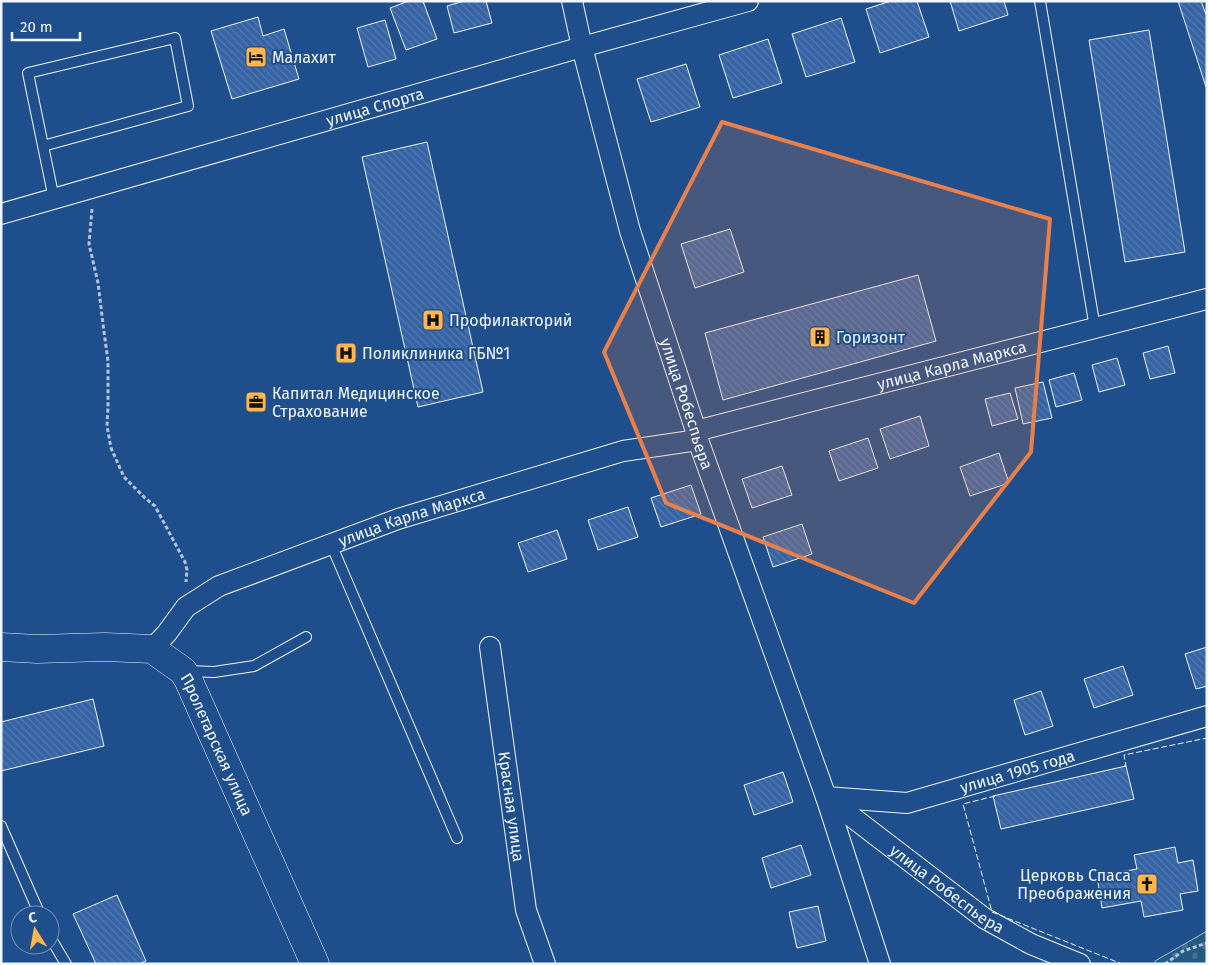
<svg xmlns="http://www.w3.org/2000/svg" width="1208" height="965" font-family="'Fira Sans',sans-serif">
  <defs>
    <pattern id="cemetery-stones" width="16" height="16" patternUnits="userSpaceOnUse" patternTransform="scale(1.25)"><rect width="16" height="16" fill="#245a82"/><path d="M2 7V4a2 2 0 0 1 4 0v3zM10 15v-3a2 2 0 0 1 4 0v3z" fill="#447295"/></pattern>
    <pattern id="building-back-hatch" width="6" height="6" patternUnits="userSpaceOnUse" patternTransform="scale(1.25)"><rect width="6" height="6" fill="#3563a3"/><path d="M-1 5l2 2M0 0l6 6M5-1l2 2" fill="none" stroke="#537ab1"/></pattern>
  </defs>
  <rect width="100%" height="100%" fill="#1f4e8c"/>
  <!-- cemetery -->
  <polygon fill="url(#cemetery-stones)" stroke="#a8bbd7" points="1207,931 1207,964 1155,964 1155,961"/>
  <!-- building -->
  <g fill="url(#building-back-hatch)" stroke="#f2f6ff">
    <polygon points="409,1 423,1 437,39 406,50 390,8"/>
    <polygon points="464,1 486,1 492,23 454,33 447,6"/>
    <polygon points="891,1 917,1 929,37 880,53 866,9"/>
    <polygon points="950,1 1004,1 1008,15 959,31"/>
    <polygon points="1178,1 1201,1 1207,17 1207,90"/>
    <polygon points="258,17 263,36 284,29 299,79 232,99 211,31"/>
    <polygon points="841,18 855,62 806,77 792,34"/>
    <polygon points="385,20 396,59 368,67 357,28"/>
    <polygon points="1149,30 1185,252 1125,262 1089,40"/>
    <polygon points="768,39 782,83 733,98 719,55"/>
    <polygon points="686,64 700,107 651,122 637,79"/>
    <polygon points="427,142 483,392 418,407 362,157"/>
    <polygon points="730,229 744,272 695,288 681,244"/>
    <polygon points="918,275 936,341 723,400 705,333"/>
    <polygon points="1168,346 1175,373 1150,379 1143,353"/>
    <polygon points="1117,358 1125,385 1099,392 1092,365"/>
    <polygon points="1074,373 1082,400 1056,407 1049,380"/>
    <polygon points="1043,382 1052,418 1023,424 1015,388"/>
    <polygon points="1010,393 1018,419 992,426 985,399"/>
    <polygon points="920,416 929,446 890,459 880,429"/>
    <polygon points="868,438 878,468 839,481 829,451"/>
    <polygon points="999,453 1009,483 970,496 960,467"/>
    <polygon points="782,466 792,495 752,508 742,479"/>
    <polygon points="691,485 701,514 661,527 651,498"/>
    <polygon points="628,507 638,537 598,550 588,520"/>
    <polygon points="802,524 812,554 773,567 763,537"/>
    <polygon points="557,530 567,559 528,572 518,543"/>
    <polygon points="1207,647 1207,686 1196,689 1185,654"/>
    <polygon points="1123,666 1133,695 1094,708 1084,679"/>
    <polygon points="1041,691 1053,726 1025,735 1014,700"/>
    <polygon points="93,699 104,746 1,771 1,722"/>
    <polygon points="1126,766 1134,799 1001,829 993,796"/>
    <polygon points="783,772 793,802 754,815 744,785"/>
    <polygon points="801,845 811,875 771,888 762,858"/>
    <polygon points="1175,847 1178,863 1193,860 1198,891 1180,894 1183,910 1144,917 1141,901 1102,908 1097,876 1137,869 1134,855"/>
    <polygon points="117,895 146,961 139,964 96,964 73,914"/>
    <polygon points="818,906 826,941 797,948 789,912"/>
  </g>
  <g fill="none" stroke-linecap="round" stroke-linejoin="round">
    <!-- lane casing -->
    <g stroke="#f2f6ff" stroke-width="12">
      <g id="lane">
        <polyline points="1040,1 1095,328"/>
        <polyline points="43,146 188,106 175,38 28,73 54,199"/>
        <polyline points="331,544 457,838"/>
        <polyline points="187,671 214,672 254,666 306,637"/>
        <polyline points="1,826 40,915"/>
        <polyline points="50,937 66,964"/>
      </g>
    </g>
    <!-- street casing -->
    <g stroke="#f2f6ff" stroke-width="22">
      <g id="street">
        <path id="s1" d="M572,1L582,47L630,231L696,431L698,440L826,797L880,964"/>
        <path id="s2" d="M1,214L582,47L748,1"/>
        <path id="s3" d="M696,431L1207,299"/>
        <path id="s4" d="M490,647L526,910L545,964"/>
        <path id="s5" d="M152,649L167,633L186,607L219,586L398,519L623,451L698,440"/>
        <path id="s6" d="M826,797L907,803L1207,716"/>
        <path id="s7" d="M826,797L984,918L1031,944L1080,964"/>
      </g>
    </g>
    <!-- secondary casing -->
    <g stroke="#f2f6ff" stroke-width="29">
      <g id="secondary">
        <path id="s8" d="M1,647L37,649L105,647L152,649L183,671L188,679L315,964"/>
      </g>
    </g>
    <!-- path -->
    <g stroke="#b3c4dc" stroke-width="3" stroke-dasharray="4 2.5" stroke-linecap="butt">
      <polyline points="92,209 89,244 98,283 104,332 108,361 108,407 107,426 111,448 124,477 145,498 155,506 185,562 187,570 186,582"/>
      <polyline points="1165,964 1183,951 1207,943"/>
    </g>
    <!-- lane -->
    <use href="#lane" stroke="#1f4e8c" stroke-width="10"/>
    <!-- street -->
    <use href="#street" stroke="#1f4e8c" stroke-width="20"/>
    <!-- secondary -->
    <use href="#secondary" stroke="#1f4e8c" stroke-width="28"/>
    <!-- fence -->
    <g stroke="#f2f6ff" stroke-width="1" stroke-dasharray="6 2.5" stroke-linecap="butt">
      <polyline points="1124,766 1126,766 1124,755 1207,738"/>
      <polyline points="995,796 963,804 992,912 1122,964"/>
    </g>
  </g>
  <!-- marked area -->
  <path fill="#ea8049" fill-opacity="0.2" stroke="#ea8049" stroke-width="4" stroke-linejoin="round" d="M722,122L1050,219L1031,452L914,603L666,503L604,352Z"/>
  <!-- icons -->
  <defs>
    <g id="hotel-square" transform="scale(1.125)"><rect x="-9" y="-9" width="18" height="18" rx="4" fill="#ffb74d" stroke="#1f4e8c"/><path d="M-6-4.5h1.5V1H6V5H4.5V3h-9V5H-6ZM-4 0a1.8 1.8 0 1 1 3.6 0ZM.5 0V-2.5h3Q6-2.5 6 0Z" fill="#111"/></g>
    <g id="hospital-square" transform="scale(1.125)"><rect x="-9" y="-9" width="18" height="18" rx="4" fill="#ffb74d" stroke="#1f4e8c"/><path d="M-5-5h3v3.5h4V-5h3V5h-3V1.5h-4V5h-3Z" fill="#111"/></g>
    <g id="building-square" transform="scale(1.125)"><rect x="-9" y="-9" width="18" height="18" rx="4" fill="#ffb74d" stroke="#1f4e8c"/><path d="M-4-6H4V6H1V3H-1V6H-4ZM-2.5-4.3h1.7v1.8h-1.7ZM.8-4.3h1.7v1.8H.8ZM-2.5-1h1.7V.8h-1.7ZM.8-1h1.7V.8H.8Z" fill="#111"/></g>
    <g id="office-square" transform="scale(1.125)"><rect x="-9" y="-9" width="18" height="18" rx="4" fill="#ffb74d" stroke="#1f4e8c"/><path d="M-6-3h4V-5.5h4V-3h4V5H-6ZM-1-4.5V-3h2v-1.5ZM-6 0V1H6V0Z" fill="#111"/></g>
    <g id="church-square" transform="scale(1.125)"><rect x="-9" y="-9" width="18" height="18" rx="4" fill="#ffb74d" stroke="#1f4e8c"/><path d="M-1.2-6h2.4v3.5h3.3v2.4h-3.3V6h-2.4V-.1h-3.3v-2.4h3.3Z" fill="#111"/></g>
  </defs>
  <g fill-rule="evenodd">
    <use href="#hotel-square" x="256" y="57"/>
    <use href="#hospital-square" x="433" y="320"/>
    <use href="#building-square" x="820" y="337"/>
    <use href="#hospital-square" x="346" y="353"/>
    <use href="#office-square" x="256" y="402"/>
    <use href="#church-square" x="1147" y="884"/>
  </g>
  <g text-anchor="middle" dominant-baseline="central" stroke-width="4" stroke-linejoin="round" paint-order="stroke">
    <!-- poi labels -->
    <g font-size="16" fill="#f2f6ff" stroke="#1f4e8c" text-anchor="start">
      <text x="272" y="57">Малахит</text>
      <text x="449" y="320">Профилакторий</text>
      <text x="836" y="337">Горизонт</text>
      <text x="362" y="353">Поликлиника ГБ№1</text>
      <text x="272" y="393">Капитал Медицинское<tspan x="272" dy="18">Страхование</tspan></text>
      <text x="1131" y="875" text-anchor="end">Церковь Спаса<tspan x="1131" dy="18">Преображения</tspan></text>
    </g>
    <!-- street labels -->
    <g font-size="16" fill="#f2f6ff" stroke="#1f4e8c">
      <text stroke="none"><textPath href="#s2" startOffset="389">улица Спорта</textPath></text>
      <text stroke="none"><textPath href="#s3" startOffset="264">улица Карла Маркса</textPath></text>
      <text stroke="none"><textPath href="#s1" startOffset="419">улица Робеспьера</textPath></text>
      <text stroke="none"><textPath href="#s5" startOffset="298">улица Карла Маркса</textPath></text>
      <text stroke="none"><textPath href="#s8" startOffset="270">Пролетарская улица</textPath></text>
      <text stroke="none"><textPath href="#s6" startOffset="196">улица 1905 года</textPath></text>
      <text stroke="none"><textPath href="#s4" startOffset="161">Красная улица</textPath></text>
      <text stroke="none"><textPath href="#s7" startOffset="152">улица Робеспьера</textPath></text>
    </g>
  </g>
  <!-- border -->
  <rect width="1208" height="965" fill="none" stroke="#f2f6ff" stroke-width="5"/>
  <!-- north arrow -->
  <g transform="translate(35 930) rotate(349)"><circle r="24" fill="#1f4e8c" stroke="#7391ba"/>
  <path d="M0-4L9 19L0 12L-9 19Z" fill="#ffb74d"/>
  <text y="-8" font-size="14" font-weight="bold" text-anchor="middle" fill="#f2f6ff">С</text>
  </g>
  <!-- scale -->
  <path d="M12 32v8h68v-8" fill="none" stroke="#f2f6ff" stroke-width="2.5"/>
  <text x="20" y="32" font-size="15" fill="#f2f6ff" stroke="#1f4e8c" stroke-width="4" paint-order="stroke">20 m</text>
</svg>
